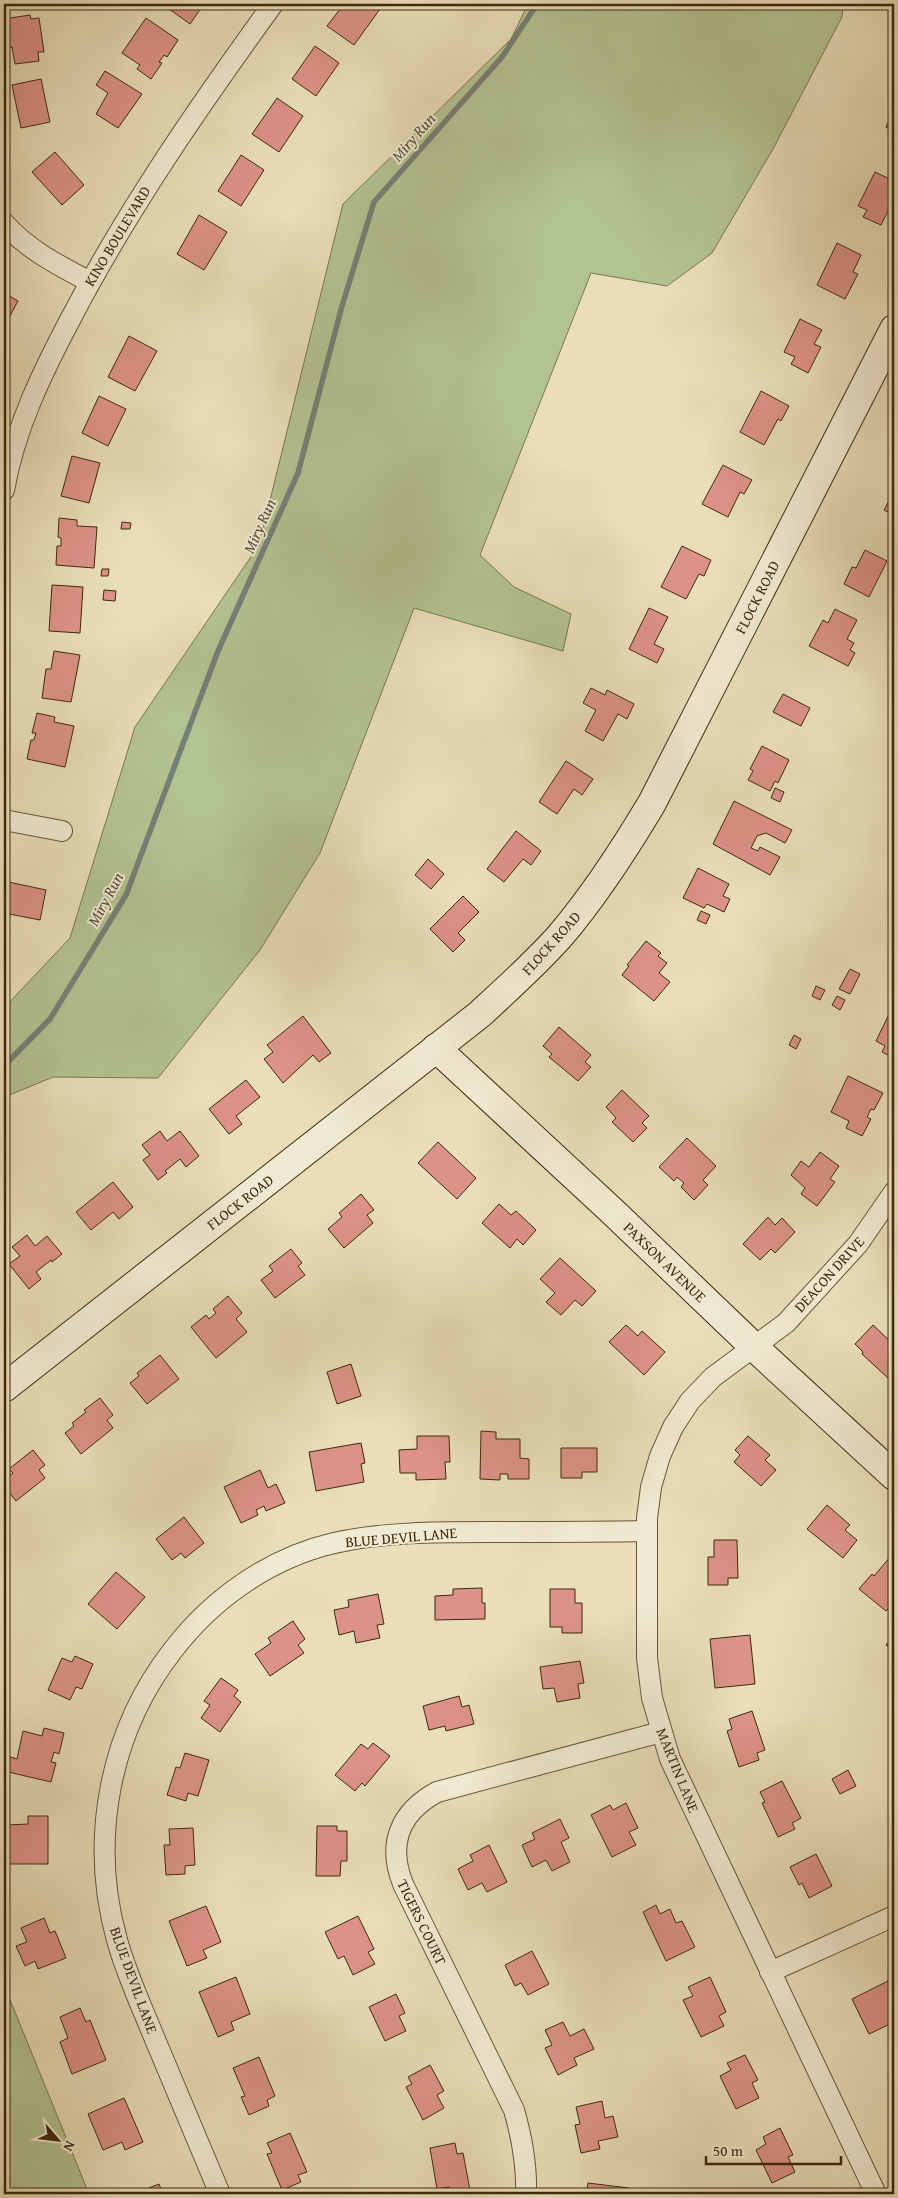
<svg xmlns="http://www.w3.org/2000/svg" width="898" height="2198" font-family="'Gentium Book Plus',serif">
  <rect width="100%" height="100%" fill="#e9deb9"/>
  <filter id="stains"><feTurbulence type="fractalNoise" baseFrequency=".004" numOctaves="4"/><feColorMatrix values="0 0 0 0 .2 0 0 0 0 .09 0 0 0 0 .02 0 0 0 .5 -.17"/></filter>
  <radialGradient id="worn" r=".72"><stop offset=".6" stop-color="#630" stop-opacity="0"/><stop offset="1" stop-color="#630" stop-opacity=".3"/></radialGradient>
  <!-- green -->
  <g fill="#b3c291" stroke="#787650">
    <polygon points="528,4 843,4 842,17 773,149 712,253 667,286 591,273 480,555 514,587 571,614 563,651 414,608 320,853 260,950 158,1078 53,1077 7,1096 4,1100 4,1008 70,938 135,727 259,545 343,204 511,39"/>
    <polygon points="4,1985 89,2194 4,2194"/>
  </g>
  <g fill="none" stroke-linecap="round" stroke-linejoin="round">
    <!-- stream -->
    <polyline stroke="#767f76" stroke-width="5.5" points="4,1066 50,1019 126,895 218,651 298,473 342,306 374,202 502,57 537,4"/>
  </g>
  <!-- building -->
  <g fill="#dc9288" stroke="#3c290e">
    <polygon points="167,4 204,4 190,24 165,6"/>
    <polygon points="344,4 372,4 380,9 354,45 327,26"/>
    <polygon points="30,15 31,19 39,18 44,52 38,52 39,61 15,64 12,47 5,49 4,19"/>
    <polygon points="146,18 178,40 167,57 164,55 159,62 162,63 151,79 137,69 140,65 122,53"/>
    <polygon points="315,46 339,63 316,96 292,79"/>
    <polygon points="105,71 142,94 118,128 96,114 108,93 96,85"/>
    <polygon points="41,79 50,122 21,128 12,85"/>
    <polygon points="277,98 303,116 279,152 252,134"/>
    <polygon points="894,110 894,131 886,127"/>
    <polygon points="55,152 84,185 62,205 32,172"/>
    <polygon points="241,155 264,170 241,206 218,191"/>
    <polygon points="875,172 894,181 889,196 894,199 881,225 863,217 867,210 858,206"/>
    <polygon points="199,215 227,232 204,270 177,254"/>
    <polygon points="837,243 861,255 853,272 858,274 845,299 817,285"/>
    <polygon points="4,293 18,301 4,327"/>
    <polygon points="800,319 822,330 814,344 821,347 808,373 791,364 795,357 784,352"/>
    <polygon points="129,336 157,351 135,391 108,377"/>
    <polygon points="761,391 789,406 781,421 778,419 764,445 740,432"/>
    <polygon points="99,396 126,409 108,446 82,433"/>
    <polygon points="72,456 100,463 89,503 61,496"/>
    <polygon points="723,465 752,480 744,494 740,492 728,517 702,504"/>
    <polygon points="894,481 894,515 884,510 892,495 888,493"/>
    <polygon points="59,518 77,520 77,526 97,527 94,568 56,565 57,546 61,546 61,538 58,537"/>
    <polygon points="122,522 131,523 130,529 121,529"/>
    <polygon points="682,546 711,560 704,576 699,574 686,599 661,587"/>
    <polygon points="865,550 887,561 869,597 844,584 852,567 856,568"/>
    <polygon points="102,569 109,569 108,576 101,576"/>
    <polygon points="52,585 83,587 80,633 49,631"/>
    <polygon points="104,590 116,591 115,601 103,600"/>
    <polygon points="649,608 668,617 654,644 664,649 657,663 629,649"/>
    <polygon points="835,609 857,620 847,639 854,643 850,650 855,653 848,666 809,646 823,620 828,623"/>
    <polygon points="54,651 80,655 71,702 42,698 46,669 51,669"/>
    <polygon points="591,688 605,695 607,690 634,704 627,719 618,714 603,741 585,731 596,710 583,703"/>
    <polygon points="783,694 810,708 801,726 773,712"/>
    <polygon points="37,713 55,717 54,722 74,726 65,767 27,759 31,740 34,740 36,733 32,733"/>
    <polygon points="762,746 789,760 778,783 775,781 770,791 748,780 753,771 750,769"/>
    <polygon points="566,761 593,779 582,795 574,789 557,814 539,802"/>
    <polygon points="775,788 784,792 780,802 771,798"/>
    <polygon points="734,801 792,830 785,843 766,833 757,836 751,848 758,851 760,847 780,857 770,875 713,844"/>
    <polygon points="516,831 541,851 531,865 523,859 504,882 487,869"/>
    <polygon points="428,859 444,874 431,889 415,875"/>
    <polygon points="698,868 729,884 723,896 730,899 724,912 707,904 704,908 683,898"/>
    <polygon points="4,881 46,890 40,920 4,913"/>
    <polygon points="463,896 479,912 458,933 465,940 453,952 430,929"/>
    <polygon points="701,911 710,915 706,924 697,920"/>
    <polygon points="646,941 661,953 658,956 667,963 659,973 670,982 654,1001 622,975 629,966 627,965"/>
    <polygon points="850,969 860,974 850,994 839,989"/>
    <polygon points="816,986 825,990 820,1000 812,996"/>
    <polygon points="837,996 845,1000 840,1010 832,1005"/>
    <polygon points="892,1008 894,1009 894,1058 882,1052 885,1046 876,1041"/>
    <polygon points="303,1016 331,1053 319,1062 313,1055 283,1083 264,1059 273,1052 267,1045"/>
    <polygon points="559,1027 591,1055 585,1062 591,1067 578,1081 549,1057 552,1054 543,1046"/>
    <polygon points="794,1035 801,1039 796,1049 789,1045"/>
    <polygon points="848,1076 883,1093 874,1110 871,1109 867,1117 871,1119 862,1136 846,1128 849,1121 831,1112"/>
    <polygon points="246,1080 260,1097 236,1116 242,1124 229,1134 209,1109"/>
    <polygon points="622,1090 649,1116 642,1123 647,1128 633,1142 612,1122 616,1118 606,1107"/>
    <polygon points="160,1131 167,1141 180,1131 199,1156 186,1167 180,1159 165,1171 167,1173 158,1180 143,1160 150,1155 142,1145"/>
    <polygon points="687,1138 716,1166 703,1180 708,1185 694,1200 681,1187 684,1183 677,1177 674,1181 659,1167"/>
    <polygon points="438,1142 476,1178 457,1199 418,1163"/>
    <polygon points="820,1152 839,1166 830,1179 835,1182 817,1206 801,1194 805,1188 791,1175 801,1161 809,1167"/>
    <polygon points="113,1182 133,1207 119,1219 113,1212 91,1230 76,1212"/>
    <polygon points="361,1194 374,1210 367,1215 373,1223 344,1248 328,1229 342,1217 339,1213"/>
    <polygon points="499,1204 511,1215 516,1211 536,1230 523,1245 517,1239 510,1248 482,1223"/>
    <polygon points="768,1217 775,1225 782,1218 795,1232 775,1253 771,1249 760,1260 743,1244"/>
    <polygon points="27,1235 35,1246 47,1236 62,1254 52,1262 51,1260 36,1272 41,1279 29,1289 9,1264 20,1256 12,1247"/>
    <polygon points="291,1249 302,1263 298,1266 305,1275 275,1298 261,1280 273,1271 269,1266"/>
    <polygon points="560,1258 596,1291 582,1306 575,1300 561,1315 546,1302 555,1293 540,1279"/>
    <polygon points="228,1296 242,1313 236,1319 247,1332 216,1358 191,1327 206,1315 209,1319 216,1313 213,1309"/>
    <polygon points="626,1325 638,1336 642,1331 665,1352 644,1375 609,1342"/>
    <polygon points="873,1325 894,1345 894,1375 890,1380 862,1354 863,1352 855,1344"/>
    <polygon points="160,1355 179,1379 147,1404 130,1383 139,1376 137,1373"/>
    <polygon points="351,1364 361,1396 337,1404 327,1372"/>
    <polygon points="100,1398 113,1415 107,1420 113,1428 81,1454 65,1433 74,1426 72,1423 86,1412 84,1410"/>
    <polygon points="481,1431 496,1432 496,1439 520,1439 520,1458 529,1459 529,1479 508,1479 508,1474 500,1474 500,1480 480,1479"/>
    <polygon points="417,1436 449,1436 450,1462 445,1462 446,1479 416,1480 416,1473 400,1473 399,1450 417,1449"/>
    <polygon points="748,1436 770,1455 765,1460 776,1470 761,1486 734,1462 740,1455 735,1450"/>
    <polygon points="361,1443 365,1463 361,1464 364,1482 316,1491 309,1452"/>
    <polygon points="561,1448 597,1448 597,1472 582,1472 582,1478 561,1478"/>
    <polygon points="33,1450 45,1465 39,1470 45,1478 16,1501 4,1486 4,1480 13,1473 9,1469"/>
    <polygon points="260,1470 268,1488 276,1484 285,1503 266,1511 264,1506 256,1510 258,1515 241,1523 224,1487"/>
    <polygon points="827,1505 850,1525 845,1530 857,1540 843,1558 807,1529"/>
    <polygon points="184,1517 204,1543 185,1558 181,1553 172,1560 156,1539"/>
    <polygon points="714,1540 737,1540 738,1578 728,1578 728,1585 708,1585 708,1557 714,1557"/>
    <polygon points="891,1556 894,1560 894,1602 886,1611 859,1589 872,1574 874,1576"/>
    <polygon points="116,1572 145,1597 117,1629 88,1604"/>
    <polygon points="482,1588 482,1603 485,1603 485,1619 435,1620 435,1596 453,1595 453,1589"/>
    <polygon points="550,1589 575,1589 575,1603 582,1603 582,1633 562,1633 562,1627 550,1627"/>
    <polygon points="378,1594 384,1624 377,1625 380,1638 356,1643 354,1631 339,1635 334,1610 349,1607 348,1600"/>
    <polygon points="293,1621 305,1639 298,1645 304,1653 270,1676 255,1654 271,1643 268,1638"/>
    <polygon points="750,1635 755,1684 715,1688 710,1639"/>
    <polygon points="894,1635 894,1651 886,1645"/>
    <polygon points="75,1656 93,1664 82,1689 76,1687 70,1700 48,1690 62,1658 72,1662"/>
    <polygon points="580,1661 584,1683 578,1684 580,1698 557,1702 554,1688 543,1689 540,1667"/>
    <polygon points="221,1678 238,1690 234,1696 241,1702 220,1732 201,1718 210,1705 204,1701"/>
    <polygon points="459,1696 462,1707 469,1705 474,1724 446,1731 445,1726 429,1730 423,1706"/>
    <polygon points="752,1711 765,1750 757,1753 759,1760 739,1767 727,1731 732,1729 729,1719"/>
    <polygon points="44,1728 64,1733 59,1754 54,1752 51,1762 56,1763 51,1782 4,1771 4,1755 17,1759 23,1731 42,1736"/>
    <polygon points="373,1743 390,1756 365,1786 362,1783 355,1791 335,1775 361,1744 368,1749"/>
    <polygon points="185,1753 209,1760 198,1796 188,1793 186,1801 167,1795 176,1767 180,1768"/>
    <polygon points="848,1770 856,1786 840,1794 832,1779"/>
    <polygon points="782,1781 801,1818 792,1823 795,1829 778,1837 762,1803 765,1802 760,1792"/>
    <polygon points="626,1803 638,1828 629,1832 636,1845 612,1857 591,1815 610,1805 613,1810"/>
    <polygon points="28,1816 48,1816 48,1864 7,1864 7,1825 28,1824"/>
    <polygon points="560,1819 569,1838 561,1842 570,1862 552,1871 546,1860 532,1867 522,1845 535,1839 532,1833"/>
    <polygon points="317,1826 337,1826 337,1831 347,1831 347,1861 341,1861 340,1876 316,1876"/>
    <polygon points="193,1828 195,1865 185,1866 185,1874 166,1875 164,1845 170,1845 169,1829"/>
    <polygon points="489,1845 507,1882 487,1892 482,1883 468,1890 458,1869 473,1861 470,1855"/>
    <polygon points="816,1854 832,1886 809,1898 802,1883 799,1885 790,1867"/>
    <polygon points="656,1905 660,1914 670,1909 676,1923 682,1921 695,1947 666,1961 643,1912"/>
    <polygon points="206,1906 221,1942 203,1950 207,1958 187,1966 169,1921"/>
    <polygon points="358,1916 374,1949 368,1952 375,1964 353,1975 344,1956 338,1959 325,1932"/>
    <polygon points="44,1918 50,1933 55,1931 66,1958 38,1969 35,1961 25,1966 16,1946 27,1942 21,1928"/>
    <polygon points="532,1951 549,1984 528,1995 521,1983 515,1986 505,1965"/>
    <polygon points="236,1977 250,2014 231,2022 234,2030 218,2037 199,1992"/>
    <polygon points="710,1977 726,2012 719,2016 724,2026 701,2037 683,2000 693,1996 688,1987"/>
    <polygon points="894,1978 894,2022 869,2034 852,1999"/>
    <polygon points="396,1994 405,2013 399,2016 406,2031 385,2041 369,2007"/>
    <polygon points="80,2008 86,2022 90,2020 106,2060 72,2074 60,2042 68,2038 60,2017"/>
    <polygon points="563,2022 570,2036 584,2029 594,2049 574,2058 577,2065 558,2075 545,2048 552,2045 545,2030"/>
    <polygon points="745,2055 758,2080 752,2083 759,2098 736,2109 720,2076 731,2070 727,2063"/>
    <polygon points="259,2057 275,2096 267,2100 269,2106 249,2115 241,2097 245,2096 233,2068"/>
    <polygon points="430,2065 444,2091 437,2095 444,2108 423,2120 406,2087 412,2084 408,2077"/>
    <polygon points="894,2075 894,2090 888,2078"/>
    <polygon points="124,2098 143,2142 125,2150 122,2142 103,2150 88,2114"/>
    <polygon points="602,2101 605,2118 613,2116 618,2137 598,2141 600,2149 581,2153 575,2125 580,2124 576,2107"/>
    <polygon points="780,2128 793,2155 788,2157 795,2172 772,2183 756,2150 766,2144 763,2137"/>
    <polygon points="290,2133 307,2172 298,2175 301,2182 282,2190 267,2154 272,2153 267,2143"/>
    <polygon points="455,2143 457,2154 463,2153 470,2190 450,2194 449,2187 437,2189 430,2148"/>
    <polygon points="588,2183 629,2188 628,2194 586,2194"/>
    <polygon points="159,2184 163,2194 142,2194 141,2191"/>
  </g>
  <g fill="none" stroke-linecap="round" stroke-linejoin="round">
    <!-- street casing -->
    <g stroke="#675639" stroke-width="22">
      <g id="street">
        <path d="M4,223C28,250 58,265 90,282"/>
        <path d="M4,490C15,428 42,373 71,318C129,207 200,105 273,4"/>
        <polyline points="4,820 62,831"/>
        <polyline points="770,1972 894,1916"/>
        <path d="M220,2194C198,2142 176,2090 154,2037C141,2005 126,1973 117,1940C89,1840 109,1732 173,1650C213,1598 270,1558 334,1543C384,1532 437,1532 487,1532C540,1532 593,1532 646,1531"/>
        <path d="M526,2194C527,2165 522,2138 514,2110L403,1884C387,1844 400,1812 437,1792L661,1732"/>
        <polyline points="876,2194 670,1759 652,1698 647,1658 647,1518 651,1487 660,1456 673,1427 690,1401 713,1377 786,1323 858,1244 894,1192"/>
      </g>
    </g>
    <!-- secondary casing -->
    <g stroke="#3c290e" stroke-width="30">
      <g id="secondary">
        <polyline points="436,1048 612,1211 754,1347 894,1476"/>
        <path d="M4,1388L480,1014C507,989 535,964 560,936C595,895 624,850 652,803L894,329"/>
      </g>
    </g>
    <!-- street -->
    <use href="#street" stroke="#f1ead2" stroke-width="20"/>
    <!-- secondary -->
    <use href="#secondary" stroke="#f1ead2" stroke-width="28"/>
  </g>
  <g text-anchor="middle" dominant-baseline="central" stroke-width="4" stroke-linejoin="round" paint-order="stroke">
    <!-- street labels -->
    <g font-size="15" fill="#3c290e" stroke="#f1ead2">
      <text transform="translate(117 236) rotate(-59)">KINO BOULEVARD</text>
      <text transform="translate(757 597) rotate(-63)">FLOCK ROAD</text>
      <text transform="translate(551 943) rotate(-48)">FLOCK ROAD</text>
      <text transform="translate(240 1202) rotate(-38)">FLOCK ROAD</text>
      <text transform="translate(665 1262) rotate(44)">PAXSON AVENUE</text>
      <text transform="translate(829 1274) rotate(-48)">DEACON DRIVE</text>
      <text transform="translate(401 1537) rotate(-5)">BLUE DEVIL LANE</text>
      <text transform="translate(678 1770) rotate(68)">MARTIN LANE</text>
      <text transform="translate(422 1922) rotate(64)">TIGERS COURT</text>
      <text transform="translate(134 1980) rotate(70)">BLUE DEVIL LANE</text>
    </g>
    <!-- water labels -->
    <g font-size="16" font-style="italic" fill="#544d39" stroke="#f1ead2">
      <text transform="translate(413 137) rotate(-49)">Miry Run</text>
      <text transform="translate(259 526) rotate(-66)">Miry Run</text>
      <text transform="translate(105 899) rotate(-62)">Miry Run</text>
    </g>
  </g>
  <!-- margin -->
  <rect width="898" height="2198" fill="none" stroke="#e9deb9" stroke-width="20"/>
  <rect x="5" y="5" width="888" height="2188" fill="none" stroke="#3c290e" stroke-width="2.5"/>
  <rect x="10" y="10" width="878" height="2178" fill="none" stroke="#3c290e"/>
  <!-- north arrow -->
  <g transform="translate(58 2140) rotate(118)" stroke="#f1ead2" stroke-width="4" paint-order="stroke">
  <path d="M0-4L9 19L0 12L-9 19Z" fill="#3c290e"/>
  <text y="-8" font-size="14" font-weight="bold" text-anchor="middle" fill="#3c290e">N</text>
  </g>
  <!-- scale -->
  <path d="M706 2156v8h135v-8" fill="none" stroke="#3c290e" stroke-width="2.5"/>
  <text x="713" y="2156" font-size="15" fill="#3c290e" stroke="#f1ead2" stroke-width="4" paint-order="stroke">50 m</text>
  <rect width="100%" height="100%" filter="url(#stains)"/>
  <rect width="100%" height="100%" fill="url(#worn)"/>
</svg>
